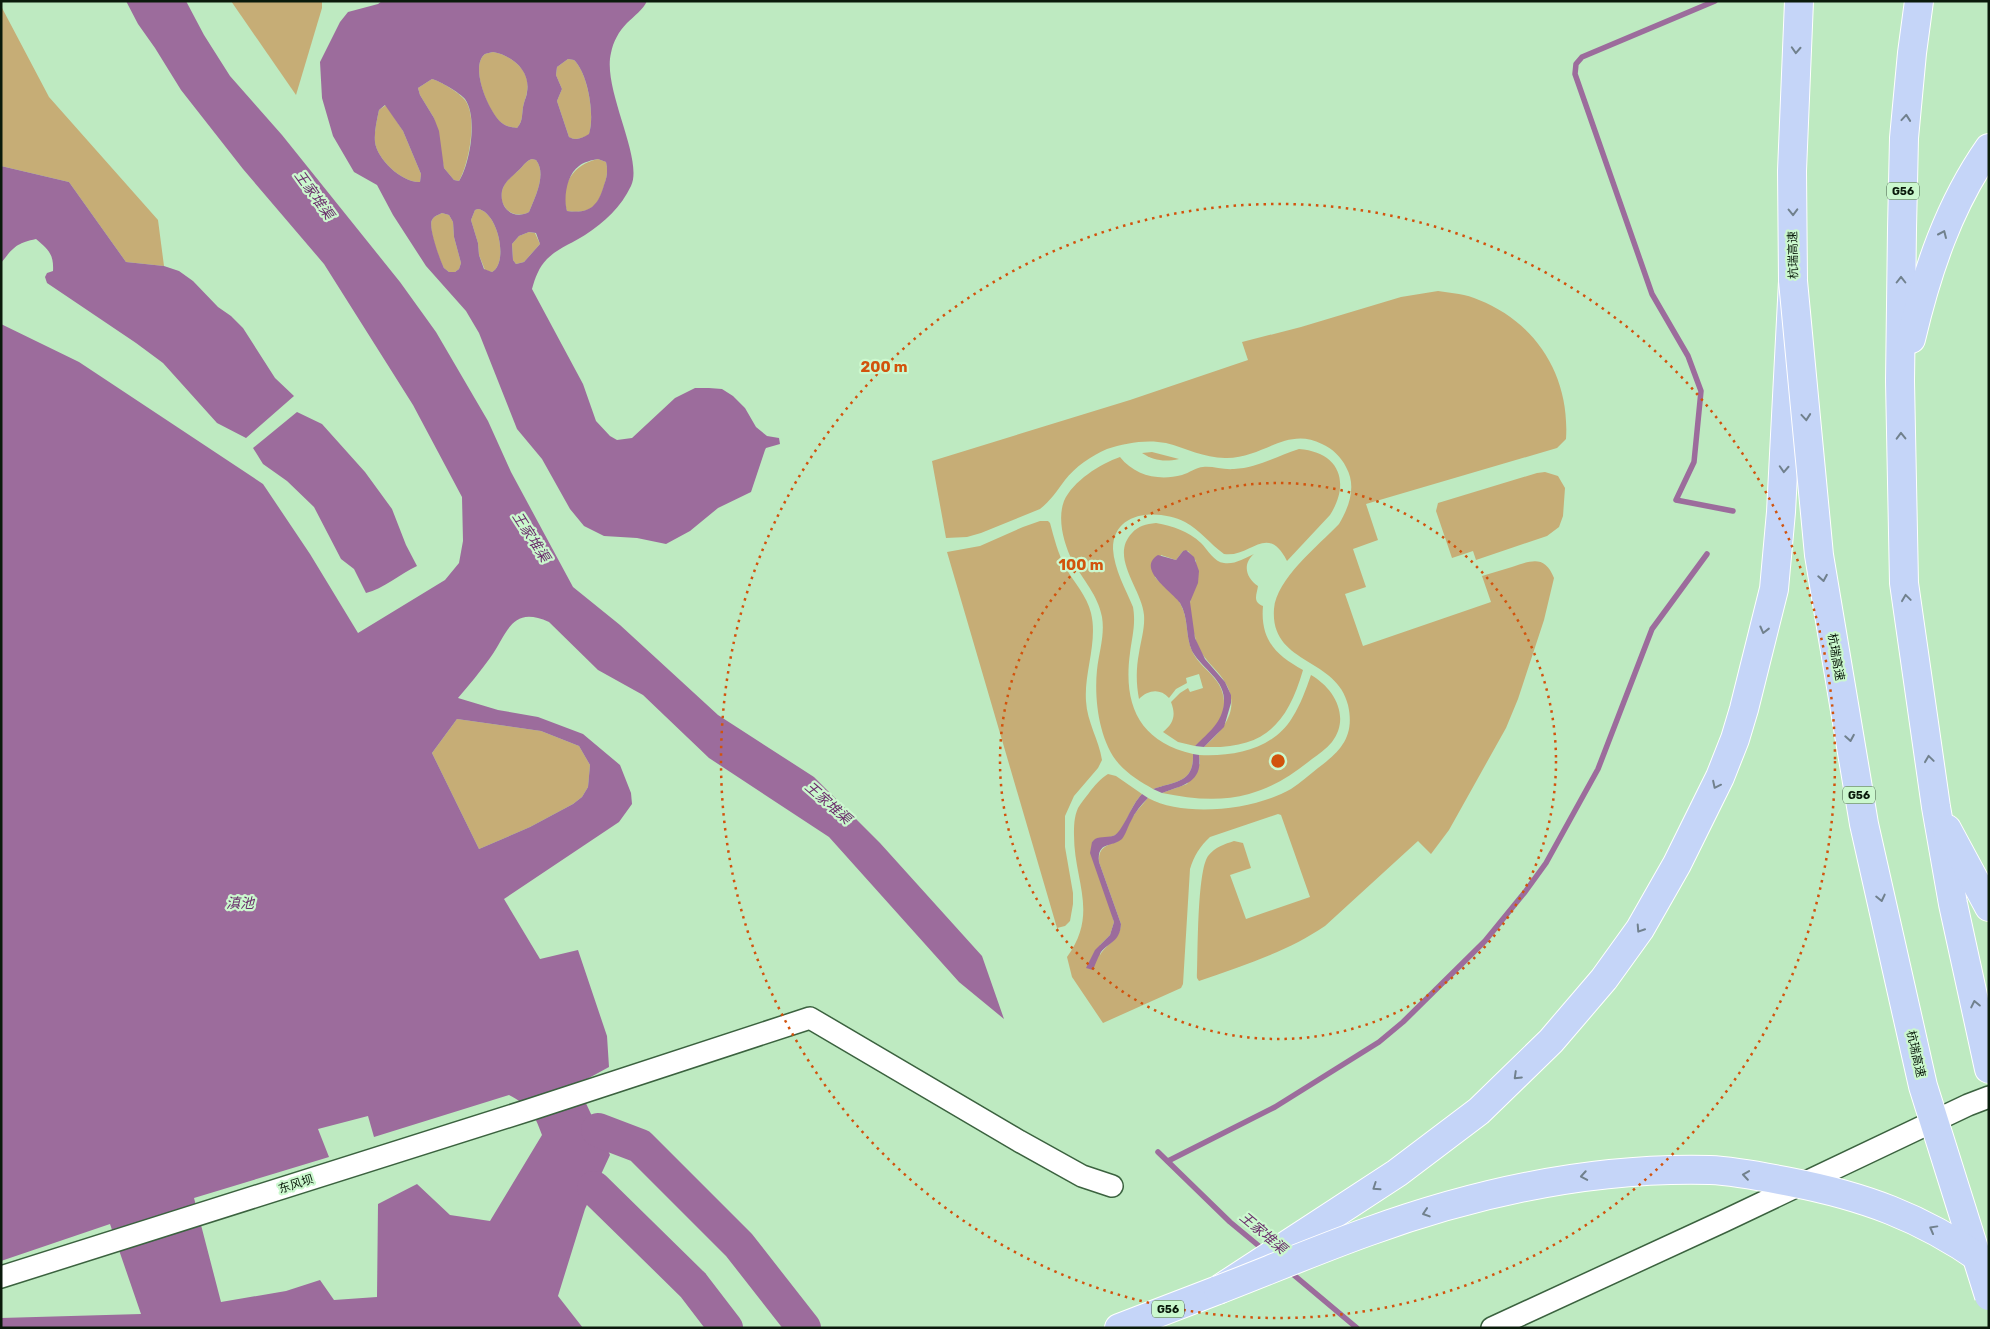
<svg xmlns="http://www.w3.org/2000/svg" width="1990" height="1329" font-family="Rubik,'Noto Sans SC',sans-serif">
  <rect width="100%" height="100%" fill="#beeac1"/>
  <!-- green -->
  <g fill="#c6ad76">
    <polygon points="231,1 322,1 322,8 296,95"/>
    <polygon points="1,6 49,97 158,220 164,266 126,262 69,182 1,166"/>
    <path d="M493,52C511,55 531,70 527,91C527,95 525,99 524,103C521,113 524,120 517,128C512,127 507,127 502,123C489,114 469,66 485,54C487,53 490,53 493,52Z"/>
    <path d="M568,59L574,60C588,73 595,116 589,135C581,138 576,141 569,137L557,101L562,89L556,75L557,67Z"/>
    <path d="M432,79C440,81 460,93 465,100C478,117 469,164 459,181L454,180L444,168L434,118L420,95L418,88Z"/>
    <path d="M386,105L403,131L421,174L420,182C402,183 377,159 375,142C374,131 377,120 379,110Z"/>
    <path d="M532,159L536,160C547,174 535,197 529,212C510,222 494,201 505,184C509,178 515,174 520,169C524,165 526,161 532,159Z"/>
    <path d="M598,159L606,162C608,171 607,177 604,186C598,207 590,214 567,211C559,186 573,164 598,159Z"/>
    <path d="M478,209C498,212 509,263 492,272L485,270L479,255L478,243L471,220L475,210Z"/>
    <path d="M442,213L449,215L453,222L454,237L461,263L459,269L455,272H449L444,268C439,260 428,227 432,220C434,216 438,215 442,213Z"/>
    <polygon points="529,232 535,233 540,244 524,262 516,264 513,260 512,244 519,236"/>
    <path d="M1438,291C1452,293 1466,294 1479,300C1537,323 1570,377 1566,439L1557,448L1366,504L1378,540L1353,549L1366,587L1345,594L1363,646L1491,602L1482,576C1492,573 1502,570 1512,567C1532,560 1545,555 1554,578L1544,620L1518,699L1506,728L1449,830L1431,854L1418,841L1325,926C1287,952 1242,966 1199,981L1197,978C1198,954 1197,872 1208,856C1215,847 1225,844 1234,841L1243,843L1251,868L1230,875L1246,919L1310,897L1281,815L1278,814L1210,837C1200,846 1194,856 1190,869L1183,984L1181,988L1103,1023L1072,977L1067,957C1099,913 1074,882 1074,835C1074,826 1074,817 1078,808C1081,803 1085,798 1089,793C1094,786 1101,778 1108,774L1116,776L1142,794C1130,806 1127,824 1118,833C1111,839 1101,837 1092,842L1114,922L1110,935L1100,945V955C1106,944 1120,940 1121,924L1099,862C1098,848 1106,845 1117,842L1136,812L1148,798C1185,818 1255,810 1291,789C1300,783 1309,775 1318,768C1341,751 1355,736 1348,705C1337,657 1270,665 1274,609C1276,579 1318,546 1339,524C1349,507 1357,486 1346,467C1341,457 1333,449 1322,444C1286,426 1263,459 1225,458C1204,458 1186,448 1166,443C1147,439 1125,443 1107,449C1091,456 1075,467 1065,480C1057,491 1050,501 1040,509L981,533L967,537L946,538L932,461L1130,400L1248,360L1242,342L1301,327L1401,297Z"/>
    <path d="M1299,449C1339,452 1351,482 1330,515L1287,561C1267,522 1251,558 1224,554C1210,544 1200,530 1185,522C1159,509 1113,510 1113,549C1114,569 1126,590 1133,607C1136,624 1132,637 1130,653C1123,705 1139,741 1193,754C1194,783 1176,781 1153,789C1141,782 1129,775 1119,764C1099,741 1094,699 1097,670C1099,652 1105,635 1102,617C1098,595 1083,580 1072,560C1064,544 1057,519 1064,501C1073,481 1100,464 1120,457C1135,476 1159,481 1182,475C1189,473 1197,467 1203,467C1213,466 1223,470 1234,469C1257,468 1277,456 1299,449Z"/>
    <path d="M1152,452L1179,459C1165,462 1154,461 1142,453Z"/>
    <polygon points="1545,472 1558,476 1565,488 1563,516 1559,527 1547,536 1476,560 1473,551 1452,558 1436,511 1438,503 1537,473"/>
    <path d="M1040,521H1048L1050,523C1054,538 1058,553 1065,567C1074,582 1087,596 1091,613C1098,642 1084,672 1086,701C1087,722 1099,740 1102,760L1098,768L1074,796L1065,816V847L1073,893V904L1070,921L1065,926L1057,928L947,552L980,546L1023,527Z"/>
    <path d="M1156,523C1173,526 1188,531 1201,543C1208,550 1214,562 1224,563C1234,565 1245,558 1254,554C1242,564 1246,578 1258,586C1257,594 1252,602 1263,606C1260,640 1276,655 1303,670C1287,725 1264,749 1204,747C1228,726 1243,704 1220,675C1210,663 1198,653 1195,637C1192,627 1189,612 1190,603C1192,589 1195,575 1196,561L1188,551H1183L1176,560L1161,555L1155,577C1162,586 1177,595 1181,605C1189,620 1185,638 1193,653C1198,663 1208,670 1215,679C1227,693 1227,714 1215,728C1209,735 1202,740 1195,746L1178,742L1163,732C1174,723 1176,715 1171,702L1180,693L1188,688L1190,692L1203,688L1199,674L1186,678L1187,683L1176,689L1169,698C1160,688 1148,690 1139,699C1136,684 1136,668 1139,653C1141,640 1145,628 1144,615C1142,589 1109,557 1132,533C1138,526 1146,524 1156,523Z"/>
    <path d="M1311,675C1334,688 1351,717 1332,742C1326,749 1319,754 1312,759C1292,775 1274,787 1249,794C1220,802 1192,799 1162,793L1187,784L1200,763L1199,755C1234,757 1273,749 1292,718C1301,704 1306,689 1311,675Z"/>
    <polygon points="457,719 541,731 579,746 590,765 588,787 582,797 573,804 530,827 479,849 432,753"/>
  </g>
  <!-- water -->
  <g fill="#9c6c9c" fill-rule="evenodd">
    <path d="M126,1H186L204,35L230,76L282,135L400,282L436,332L488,421L511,472L573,587L620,625L718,715L814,777L880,843L982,956L1004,1019L959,982L829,837L709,758L643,695L598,670L549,622C511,605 508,633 490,658C480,672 469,685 458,698L498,710L538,717L583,734L620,765L631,793L632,804L619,822L504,899L540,959L578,950L607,1036L609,1067L587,1079L584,1099L610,1155L585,1209L558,1296L583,1328H1V1318L141,1314L110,1224L1,1261V324L79,362L263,484L310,554L358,633L445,580L459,563L463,541L462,497L413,405L324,264L243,169L181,90L155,48L138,24ZM457,719L541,731L579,746L590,765L588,787L582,797L573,804L530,827L479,849L432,753ZM509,1095C530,1106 534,1113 542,1135L490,1221L450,1215L417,1184L378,1204L377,1297L334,1300L320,1280L286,1291L221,1302L194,1198L329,1157L318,1129L368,1116L374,1137Z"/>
    <path d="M382,1H647C643,10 634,16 627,23C619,31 613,42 611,53C602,89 644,159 631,186C621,207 605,222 585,235C573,243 558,248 547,259C539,267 535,278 532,289L583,384L596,421L610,436L617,440L632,438L675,398L695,388H709L722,389L733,396L745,408L756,427L767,436L779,438L780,444L766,448L765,450L751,492L718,508L690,531L666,544L637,538L604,536L584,526L570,509L542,459L517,429L479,333L466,311L426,266L393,215L377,185L354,172L333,136L322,98L320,62L340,22L348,12L378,4ZM493,52C511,55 531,70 527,92C527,95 525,99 524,103C521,113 524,120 517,128C511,127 507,127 502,123C489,113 469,66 485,54C487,53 490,53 493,52ZM568,59L574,60C588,73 595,116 589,134C582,138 576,141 569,137L557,101L562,89L556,75L557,67ZM432,79C440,81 460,93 465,99C478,117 470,164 459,181L454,180L444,168L439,131L434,118L420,95L418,88ZM385,105L403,131L421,174L420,182C402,183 377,159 375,142C374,131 377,120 379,110ZM532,159L536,160C547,174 535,197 529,212C514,220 499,209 502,191C504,182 513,176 520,169C524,165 526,161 532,159ZM598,159L606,162C608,171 607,177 604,185C598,206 590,214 567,211C563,198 567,174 579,166C584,162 592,160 598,159ZM478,209C498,212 509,263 492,272L484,269L479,255L478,243L471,220L475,210ZM442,213L449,215L453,222L454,237L461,263L459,269L455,272H449L444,268C440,260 428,227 432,220C434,216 438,215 442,213ZM529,232L536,233L540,244L524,262L516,264L513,260L512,244L519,236Z"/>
    <path d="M1,166L69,182L126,262L164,266L179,271L193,281L218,307L231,316L243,328L275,378L294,396L246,438L217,423L163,363L136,343L47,283L45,277L47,273L53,271C54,254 48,249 36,239C16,243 13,248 1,263Z"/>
    <path d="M297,412L322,424L365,472L392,509L406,545L417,566C400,574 383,589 366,593L354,569L341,559L314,507L287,481L263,464L253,448Z"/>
    <path d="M1186,550L1194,557L1199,571L1198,583L1190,602L1195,638L1205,659L1225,682L1231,695V703L1224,727L1204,747L1195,746C1209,732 1222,723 1224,703C1226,680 1202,669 1192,651C1185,636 1189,618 1180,603C1174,593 1135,569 1158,555L1176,560L1183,551Z"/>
    <path d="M1193,754L1199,755C1203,783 1183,785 1162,793L1153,789C1176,781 1194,783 1193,754Z"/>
    <path d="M1142,794L1148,798C1141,805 1135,812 1131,821C1128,826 1126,834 1122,839C1111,848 1097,841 1099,862L1121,924C1120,942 1109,942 1101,952C1098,957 1095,965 1093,970L1086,968L1095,950L1110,935L1114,922L1090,853L1092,842L1095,839C1101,836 1109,838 1115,835C1124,829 1131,805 1142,794Z"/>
  </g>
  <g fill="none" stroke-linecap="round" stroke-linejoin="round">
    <!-- stream -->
    <g stroke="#9c6c9c" stroke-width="5.5">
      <polyline points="1715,1 1582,57 1576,64 1575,74 1652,294 1688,356 1701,391 1694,462 1676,500 1733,511"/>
      <polyline points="1158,1152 1230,1222 1265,1251"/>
      <polyline points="1168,1161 1275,1107 1379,1042 1403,1022 1485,941 1525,892 1546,863 1598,769 1652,629 1707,554"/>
      <polyline points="1289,1271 1357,1328"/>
    </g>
    <!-- river -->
    <g stroke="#9c6c9c" stroke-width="34">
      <polyline points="598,1130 640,1146 739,1245 804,1328"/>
      <polyline points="594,1188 693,1285 726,1328"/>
    </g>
    <!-- street casing -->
    <g stroke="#3b623f" stroke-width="24">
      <g id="street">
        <polyline points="1,1277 529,1110 810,1018 1019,1141 1082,1176 1112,1186"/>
        <polyline points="1492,1328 1724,1221 1968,1105 1989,1097"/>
      </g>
    </g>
    <!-- highway casing -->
    <g stroke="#fff" stroke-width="30">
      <g id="highway">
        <polyline points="1919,1 1912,53 1904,138 1902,229 1900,381 1904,583 1936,807 1953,904 1989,1069"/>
        <path d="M1911,339C1927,271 1949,205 1989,148"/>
        <polyline points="1947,829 1989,907"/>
        <polyline points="1119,1328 1218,1290 1397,1173 1479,1111 1551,1041 1604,979 1640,929 1677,864 1720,777 1735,739 1744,709 1774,589 1781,512 1793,281 1792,171 1799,1"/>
      </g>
    </g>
    <!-- street -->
    <use href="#street" stroke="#fff" stroke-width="21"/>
    <!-- highway -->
    <use href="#highway" stroke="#c5d5f8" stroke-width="28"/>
    <!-- highway-bridge casing -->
    <g stroke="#fff" stroke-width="30" stroke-linecap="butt">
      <g id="highway-bridge">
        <polyline points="1793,281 1819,555 1864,824 1923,1086 1989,1296"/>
        <path d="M1218,1290C1267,1271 1317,1250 1367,1232C1477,1192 1593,1167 1710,1170C1736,1171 1764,1177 1790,1182C1863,1196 1921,1217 1982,1260"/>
      </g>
    </g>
    <!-- highway-bridge -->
    <use href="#highway-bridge" stroke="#c5d5f8" stroke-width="28"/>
  </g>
  <!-- one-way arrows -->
  <defs><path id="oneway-chevron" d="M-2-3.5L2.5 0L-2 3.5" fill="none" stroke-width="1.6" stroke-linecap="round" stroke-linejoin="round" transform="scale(1.25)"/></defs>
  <g stroke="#71818d">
    <use href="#oneway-chevron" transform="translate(1796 50) rotate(93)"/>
    <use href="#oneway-chevron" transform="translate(1906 118) rotate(-85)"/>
    <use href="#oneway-chevron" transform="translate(1793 212) rotate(89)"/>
    <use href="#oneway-chevron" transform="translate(1943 234) rotate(-66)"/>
    <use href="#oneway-chevron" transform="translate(1901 280) rotate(-90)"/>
    <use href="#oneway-chevron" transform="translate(1806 417) rotate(85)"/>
    <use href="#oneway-chevron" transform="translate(1901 436) rotate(-91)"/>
    <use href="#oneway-chevron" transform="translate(1784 469) rotate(93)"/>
    <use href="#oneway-chevron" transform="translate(1823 578) rotate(80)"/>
    <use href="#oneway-chevron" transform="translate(1906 598) rotate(-98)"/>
    <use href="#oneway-chevron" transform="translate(1764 630) rotate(104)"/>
    <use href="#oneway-chevron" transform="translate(1850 738) rotate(80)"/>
    <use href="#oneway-chevron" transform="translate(1929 759) rotate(-98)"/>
    <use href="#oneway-chevron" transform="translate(1716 785) rotate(116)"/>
    <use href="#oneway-chevron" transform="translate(1881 898) rotate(77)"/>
    <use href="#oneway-chevron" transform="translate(1640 929) rotate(123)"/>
    <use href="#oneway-chevron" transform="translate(1975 1004) rotate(-102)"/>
    <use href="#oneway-chevron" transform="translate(1517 1076) rotate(136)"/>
    <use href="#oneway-chevron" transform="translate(1746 1175) rotate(-172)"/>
    <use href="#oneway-chevron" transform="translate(1584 1176) rotate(170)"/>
    <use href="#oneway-chevron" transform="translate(1376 1187) rotate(146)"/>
    <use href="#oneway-chevron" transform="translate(1426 1213) rotate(162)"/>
    <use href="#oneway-chevron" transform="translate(1933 1229) rotate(-151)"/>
  </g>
  <!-- distance rings -->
  <g fill="none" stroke="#d2530c" stroke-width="2.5" stroke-dasharray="2.5 5">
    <circle cx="1278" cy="761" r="278"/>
    <circle cx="1278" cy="761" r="557"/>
  </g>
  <g text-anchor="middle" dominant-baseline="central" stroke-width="4.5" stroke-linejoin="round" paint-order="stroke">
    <!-- shield labels -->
    <g fill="#cbf8ce" stroke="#445d46" stroke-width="1">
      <rect x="1887" y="182.5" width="32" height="17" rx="4"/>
      <rect x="1843" y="786.5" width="32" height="17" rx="4"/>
      <rect x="1152" y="1300.5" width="32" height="17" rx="4"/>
    </g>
    <g font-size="11" font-weight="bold" fill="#0a1a0b">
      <text x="1903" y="191">G56</text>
      <text x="1859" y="795">G56</text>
      <text x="1168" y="1309">G56</text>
    </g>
    <!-- street labels -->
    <g font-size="12" fill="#0a1a0b" stroke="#cbf8ce">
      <text transform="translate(1793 255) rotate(-91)">杭瑞高速</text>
      <text transform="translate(1836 657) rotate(80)">杭瑞高速</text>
      <text transform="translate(1916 1054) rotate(77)">杭瑞高速</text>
      <text transform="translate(296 1184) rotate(-18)">东风坝</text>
    </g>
    <!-- water labels -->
    <g font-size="14" font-style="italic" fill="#6a2d6b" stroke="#cbf8ce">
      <text transform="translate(314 195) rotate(54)">王家堆渠</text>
      <text transform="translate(531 537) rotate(57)">王家堆渠</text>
      <text transform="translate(828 803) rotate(41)">王家堆渠</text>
      <text x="240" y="903">滇池</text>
      <text transform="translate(1263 1233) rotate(40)">王家堆渠</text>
    </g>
  </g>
  <circle cx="1278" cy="761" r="8" fill="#d2530c" stroke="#cbf8ce" stroke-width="2.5"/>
  <g font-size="15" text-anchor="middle" font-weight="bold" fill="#d2530c" stroke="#cbf8ce" stroke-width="4.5" stroke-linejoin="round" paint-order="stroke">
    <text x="884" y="372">200 m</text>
    <text x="1081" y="570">100 m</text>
  </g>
  <!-- border -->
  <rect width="1990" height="1329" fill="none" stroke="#0a1a0b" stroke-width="5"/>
</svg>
